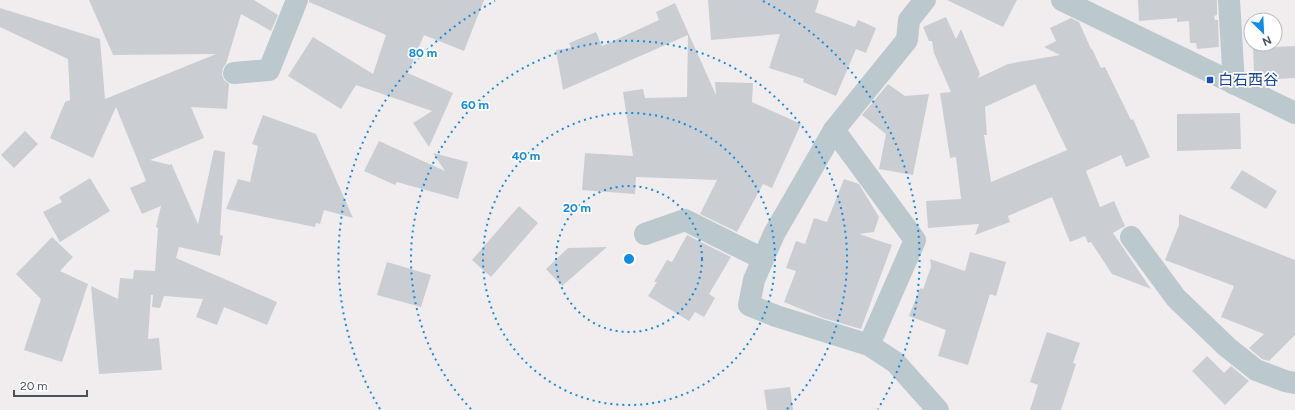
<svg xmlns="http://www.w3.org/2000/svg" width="1295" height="410" font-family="Figtree,'Noto Sans JP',sans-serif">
  <rect width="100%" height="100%" fill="#f1edee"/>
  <!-- building -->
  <g fill="#caced3" fill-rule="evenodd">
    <polygon points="89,0 254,0 278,15 271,31 241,14 226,64 223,68 222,74 224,80 229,84 227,109 191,107 204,138 150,160 170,165 171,163 198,224 214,150 225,152 220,235 223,236 220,256 179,247 176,258 277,302 267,325 224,307 217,325 196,317 203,299 164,296 160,308 152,307 153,295 151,295 148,339 159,338 162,370 99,374 91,286 118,299 120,278 133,279 134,270 155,271 158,228 156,227 161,206 142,214 130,188 146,181 116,107 93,158 50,138 65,102 70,100 68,59 0,27 0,8 100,39 105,99 216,54 113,55"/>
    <polygon points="309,0 484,0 464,51 424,35 408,73 453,93 429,147 413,123 432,111 356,85 341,109 288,76 313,37 373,74 386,35 309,2"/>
    <polygon points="708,0 819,0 815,12 855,27 858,20 876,28 866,53 856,49 836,96 803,82 804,79 769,68 780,34 711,40"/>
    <polygon points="947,0 1017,0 1003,27"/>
    <polygon points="1138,0 1217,0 1217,15 1214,16 1215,20 1218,20 1219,47 1197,49 1196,43 1190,43 1189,21 1177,22 1177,18 1139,21"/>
    <polygon points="675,3 716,95 715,82 753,83 752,102 801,124 772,188 763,184 737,232 700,214 717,180 636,177 635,194 582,190 585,153 633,156 623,92 643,89 645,98 687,97 688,35 563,90 556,50 571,48 569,43 596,32 602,46 659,20 656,12"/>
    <path d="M946,17L956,39L961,29L980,74L978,78L1008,64L1060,55L1044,47L1056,41L1050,28L1071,18L1079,22L1091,49H1092L1101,68L1105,67L1131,120L1133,119L1150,157L1126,167L1121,155L1086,171L1100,207L1114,201L1125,226L1113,233L1151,289L1112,274L1091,242L1088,243L1085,236L1070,242L1052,197L1008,216L1010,222L975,235L979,224L928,228L926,201L961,199L956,157L950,158L940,93L951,92L934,53L932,41H929L923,27ZM1035,84L1067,150L991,182L984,135H987L985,107Z"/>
    <polygon points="1295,46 1295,78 1263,80 1262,72 1254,72 1253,48"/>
    <polygon points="888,84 905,96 929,94 913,175 879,169 886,134 862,115"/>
    <polygon points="1240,113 1241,149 1177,151 1177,114"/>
    <polygon points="263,115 316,134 353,218 324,210 320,224 316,223 315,227 226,209 238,179 250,182 258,146 252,144"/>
    <polygon points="25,131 38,144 14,168 1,155"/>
    <polygon points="379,141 445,171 433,153 468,162 458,199 397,182 395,185 364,171"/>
    <polygon points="1242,170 1277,191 1266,209 1230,188"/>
    <polygon points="90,178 110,211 60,242 43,212 62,202 59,197"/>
    <polygon points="844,179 859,184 879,217 874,232 859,234 892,245 861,329 823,318 784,302 796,271 786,268 796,241 805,244 814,218 827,222"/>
    <polygon points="519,206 538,223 491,277 472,260"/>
    <polygon points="1179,214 1295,260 1295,335 1269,361 1262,359 1249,348 1264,334 1221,317 1234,286 1165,260 1179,225"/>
    <polygon points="687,235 731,257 709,294 715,298 704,317 695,312 689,321 648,296 657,282 654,282 667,260 672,262"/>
    <polygon points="52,237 73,257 60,271 88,284 62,362 24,350 41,299 16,274"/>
    <polygon points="607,247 562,286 546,269 568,248"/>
    <polygon points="970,252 1006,262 996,296 990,294 968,365 938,356 946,330 909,316 920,288 923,289 931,267 930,259 965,271"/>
    <polygon points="387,262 431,275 421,307 377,295"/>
    <polygon points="1047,332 1080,343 1073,363 1076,364 1061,410 1030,410 1038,385 1030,382"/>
    <polygon points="1207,356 1224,373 1231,366 1249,381 1225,405 1192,371"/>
    <polygon points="790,387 793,410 767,410 764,390"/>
  </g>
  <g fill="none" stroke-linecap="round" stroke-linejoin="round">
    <!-- minor -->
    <g stroke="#bbc8ce" stroke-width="22">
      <polyline points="925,0 909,20 907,40 834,130 774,234 754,280 749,305 776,316 869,345 895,362 938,410"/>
      <polyline points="1062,0 1295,113"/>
      <polyline points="1229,0 1234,84"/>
      <polyline points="234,73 269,70 297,0"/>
      <polyline points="834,130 915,240 869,345"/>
      <polyline points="645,234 685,220 763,259"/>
      <polyline points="1131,237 1176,298 1227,347 1256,370 1285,381 1295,383"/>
    </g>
  </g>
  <!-- distance rings -->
  <g fill="none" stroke="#128be2" stroke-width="2" stroke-dasharray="2 4">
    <circle cx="629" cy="259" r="73"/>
    <circle cx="629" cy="259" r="146"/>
    <path d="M471 409A218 218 0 1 1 787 409"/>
    <path d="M380 409A291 291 0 0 1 495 1M763 1A291 291 0 0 1 878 409"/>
  </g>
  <!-- markers -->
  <rect fill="#1a4fb4" stroke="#fff" stroke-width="1.5" x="1206" y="76" width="8" height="8" rx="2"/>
  <g text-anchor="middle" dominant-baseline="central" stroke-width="3.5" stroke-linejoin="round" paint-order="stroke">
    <!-- transit labels -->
    <g font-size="15" fill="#164399" stroke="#fff" text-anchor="start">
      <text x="1218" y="80">白石西谷</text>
    </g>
  </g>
  <circle cx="629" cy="259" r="6" fill="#128be2" stroke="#fff" stroke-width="2"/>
  <g font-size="12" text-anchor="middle" font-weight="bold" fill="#128be2" stroke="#fff" stroke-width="3.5" stroke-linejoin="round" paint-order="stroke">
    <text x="423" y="57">80 m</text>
    <text x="475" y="109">60 m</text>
    <text x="526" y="160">40 m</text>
    <text x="577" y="212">20 m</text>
  </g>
  <!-- north arrow -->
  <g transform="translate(1263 32) rotate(156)"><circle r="19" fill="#ffffff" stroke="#b5bbbe"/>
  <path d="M0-3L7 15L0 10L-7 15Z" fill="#0f8ee9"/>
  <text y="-6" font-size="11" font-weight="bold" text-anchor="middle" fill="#45545c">N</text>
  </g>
  <!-- scale -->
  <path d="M14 390v6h73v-6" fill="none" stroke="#45545c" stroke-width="2"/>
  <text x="20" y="390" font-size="12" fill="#45545c" stroke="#ffffff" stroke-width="3" paint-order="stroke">20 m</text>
</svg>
